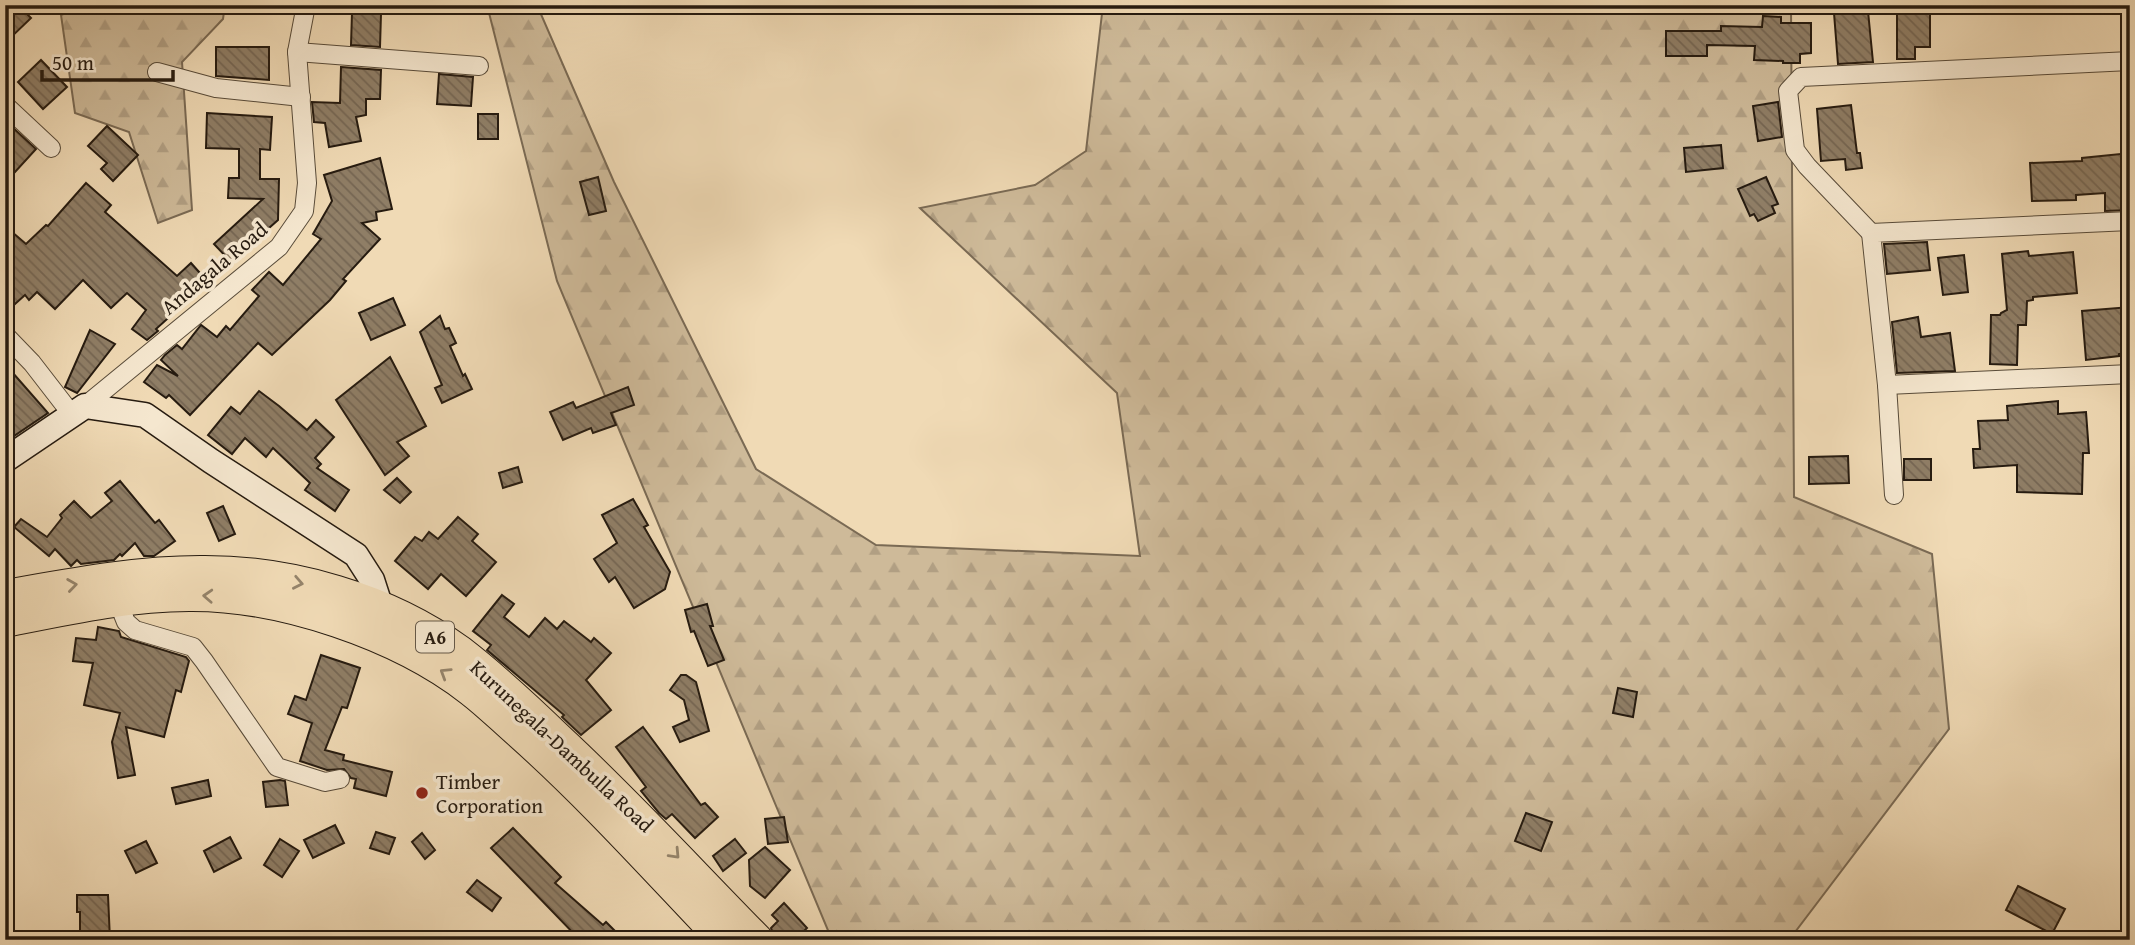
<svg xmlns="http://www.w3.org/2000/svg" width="2135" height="945" font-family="'Gentium Book Plus',serif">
  <defs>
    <pattern id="forest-firs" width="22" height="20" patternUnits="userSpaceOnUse" patternTransform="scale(1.75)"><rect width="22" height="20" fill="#ceba99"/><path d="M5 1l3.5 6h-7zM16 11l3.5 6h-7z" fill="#b19f83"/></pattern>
    <pattern id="building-back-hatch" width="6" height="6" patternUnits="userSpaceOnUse" patternTransform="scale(1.75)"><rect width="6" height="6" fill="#8f7e66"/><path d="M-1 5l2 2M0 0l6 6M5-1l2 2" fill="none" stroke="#756653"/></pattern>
  </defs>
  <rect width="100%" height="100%" fill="#f0dab5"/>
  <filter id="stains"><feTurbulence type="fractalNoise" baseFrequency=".00286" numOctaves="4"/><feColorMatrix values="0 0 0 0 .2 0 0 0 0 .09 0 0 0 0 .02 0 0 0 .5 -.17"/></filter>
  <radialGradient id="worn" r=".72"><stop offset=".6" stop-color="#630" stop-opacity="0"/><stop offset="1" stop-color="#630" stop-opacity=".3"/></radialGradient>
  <!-- forest -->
  <g fill="url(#forest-firs)" stroke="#7a6a54" stroke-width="2">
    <polygon points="85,5 225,5 223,19 182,62 192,210 158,223 129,132 75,113 61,15"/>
    <polygon points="487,5 537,5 614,182 756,469 876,545 1140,556 1117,393 920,208 1035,185 1086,151 1103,5 1791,5 1794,497 1932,554 1949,729 1789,940 832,940 557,281"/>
  </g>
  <!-- building -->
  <g fill="url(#building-back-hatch)" stroke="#261b10" stroke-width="2">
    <polygon points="11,5 18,5 31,18 5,43 5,10"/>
    <polygon points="1897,5 1930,6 1930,47 1915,47 1915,59 1897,59"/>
    <polygon points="1868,11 1873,62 1838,64 1834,13"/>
    <polygon points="352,13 381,14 380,47 351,45"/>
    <polygon points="1763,16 1781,17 1781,23 1811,23 1811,53 1800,54 1800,63 1783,63 1783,61 1754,60 1755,46 1707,45 1707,56 1666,56 1666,31 1721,31 1721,26 1762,27"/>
    <polygon points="216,47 269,47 269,80 216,76"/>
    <polygon points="41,60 67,87 43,109 18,82"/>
    <polygon points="341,67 381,70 380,99 366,99 366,115 356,117 361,141 329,147 325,123 314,122 312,102 340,103"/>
    <polygon points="439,74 473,77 471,106 437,104"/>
    <polygon points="1778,102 1782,137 1758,141 1753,106"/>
    <polygon points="1851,105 1857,153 1860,153 1862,168 1846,170 1845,159 1821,161 1817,109"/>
    <polygon points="207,113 272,117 270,150 260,149 260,179 279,179 278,220 231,262 214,244 263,199 228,198 229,178 239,178 239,149 206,148"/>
    <rect x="478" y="114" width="20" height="25"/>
    <polygon points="11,126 36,149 5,183 5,132"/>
    <polygon points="107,126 138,155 113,181 101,169 107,163 88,146"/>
    <polygon points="1721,145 1723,168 1686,172 1684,148"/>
    <polygon points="2130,153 2130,210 2105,211 2105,193 2076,195 2076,200 2032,201 2030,163 2082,161 2082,158"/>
    <polygon points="380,158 392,209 376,212 377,220 362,223 380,239 343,279 346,281 330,300 272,355 258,343 190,415 169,395 166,398 144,382 157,365 178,376 161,360 165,355 177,345 182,349 201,325 217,337 226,326 230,330 259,296 252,290 269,272 283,285 321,239 313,234 332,201 324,175"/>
    <polygon points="598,177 606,211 589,215 580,182"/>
    <polygon points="1766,177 1778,204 1772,206 1775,213 1758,221 1754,214 1750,216 1738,189"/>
    <polygon points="86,183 111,205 105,212 177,276 191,263 208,282 156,329 158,331 147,340 132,329 146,310 127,293 111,308 83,280 55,309 37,292 29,300 25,295 5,313 5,226 26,244 46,225 48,226"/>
    <polygon points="1927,242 1930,270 1887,274 1884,244"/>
    <polygon points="2028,251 2029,256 2073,252 2077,293 2033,297 2033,300 2027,301 2026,325 2018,325 2017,365 1990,364 1991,315 2000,315 2001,313 2007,310 2002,254"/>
    <polygon points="1964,255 1968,292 1943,295 1938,258"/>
    <polygon points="393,298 405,325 371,340 359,313"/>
    <polygon points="2130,307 2130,352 2119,354 2119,356 2086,360 2082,311"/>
    <polygon points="440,316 445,329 449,328 456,343 450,346 463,376 465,374 472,389 442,403 435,388 442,385 420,332"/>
    <polygon points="1918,317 1921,337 1950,333 1955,371 1897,373 1892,322"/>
    <polygon points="90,330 115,344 77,393 65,387"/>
    <polygon points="390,357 426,426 397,442 409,456 385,475 336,400"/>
    <polygon points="5,364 48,413 5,442"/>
    <polygon points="628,387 634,405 611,413 616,425 593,433 591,428 563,440 550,412 573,402 576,408"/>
    <polygon points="259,391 279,406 307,430 316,420 334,437 315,458 321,464 317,468 349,490 335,511 305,490 310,483 273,448 266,457 245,438 232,454 208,435 231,407 240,414"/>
    <polygon points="2058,401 2058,414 2086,412 2089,453 2083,453 2082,494 2017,492 2017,465 1974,468 1973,449 1980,449 1978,421 2008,420 2007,406"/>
    <polygon points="1848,456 1849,483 1809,484 1809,457"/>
    <rect x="1904" y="459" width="27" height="21"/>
    <polygon points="518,467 522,482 503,488 499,473"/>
    <polygon points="397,478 411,492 400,503 384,490"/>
    <polygon points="120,481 155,523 159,520 175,541 154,556 144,556 135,543 122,556 120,554 114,560 81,564 77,560 71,566 55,549 49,556 14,527 21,519 47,537 62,518 60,515 74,501 91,518 112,501 105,493"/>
    <polygon points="633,499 648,525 644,527 670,572 665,589 634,608 615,577 609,582 594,559 617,543 602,515"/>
    <polygon points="223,506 235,534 219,541 207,513"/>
    <polygon points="458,517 478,534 472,541 496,562 466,596 441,574 428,589 395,561 415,537 422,541 429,532 438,539"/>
    <polygon points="502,595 514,604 504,617 529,637 545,618 557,629 564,621 591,642 594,638 611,653 586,680 611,710 581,735 562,717 564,715 487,650 491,645 473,631"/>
    <polygon points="707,604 713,626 710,626 724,660 708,666 694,631 691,632 685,610"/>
    <polygon points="98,627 119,631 121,637 186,657 189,661 181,692 176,690 164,737 126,727 135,775 118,778 112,742 120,713 84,705 93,663 73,661 76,638 96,640"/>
    <polygon points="321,655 360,668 347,708 342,707 325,750 344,755 343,760 392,772 386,796 354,788 356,779 351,778 344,769 327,770 300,761 312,723 288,714 295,696 306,700"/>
    <polygon points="681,675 686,675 696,682 709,731 680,742 673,727 689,720 684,700 670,690"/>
    <polygon points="1618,688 1637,692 1633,717 1613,713"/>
    <polygon points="643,727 701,805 705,803 718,817 695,838 672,814 666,819 659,813 641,791 646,787 616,747"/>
    <polygon points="208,780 211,796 176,804 172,788"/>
    <polygon points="280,780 285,781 288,805 266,807 263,782"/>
    <polygon points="1526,813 1552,822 1541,851 1515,841"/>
    <polygon points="784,817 788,842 768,844 765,819"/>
    <polygon points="335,825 344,843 313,858 304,840"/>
    <polygon points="513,828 561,877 555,883 603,925 606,922 624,940 580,940 491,848"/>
    <polygon points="376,832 395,838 389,854 370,848"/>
    <polygon points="422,833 435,850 425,859 412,842"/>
    <polygon points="230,837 241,858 214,872 204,851"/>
    <polygon points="280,839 299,851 282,877 264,865"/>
    <polygon points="735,839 746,853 723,871 713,856"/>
    <polygon points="146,841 157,863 136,873 125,851"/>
    <polygon points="765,847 790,870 765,898 750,886 749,860"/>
    <polygon points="477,880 501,898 492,911 467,892"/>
    <polygon points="2018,886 2065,909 2052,934 2006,910"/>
    <polygon points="77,895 108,895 110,940 80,940 80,912 77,912"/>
    <polygon points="784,903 807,928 795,940 775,940 771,928 778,921 772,915"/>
  </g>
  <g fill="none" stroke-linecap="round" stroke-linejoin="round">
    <!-- street casing -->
    <g stroke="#584b39" stroke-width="20">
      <g id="street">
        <polyline points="297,52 479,66"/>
        <polyline points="157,72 216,88 301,97"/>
        <polyline points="5,105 51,148"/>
        <polyline points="1871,233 1807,166 1795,150 1788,91 1801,77 2130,61"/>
        <polyline points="5,335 32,363 73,416"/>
        <polyline points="1887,385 2130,374"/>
        <polyline points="85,406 279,247 304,211 307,183 297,52 306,5"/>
        <polyline points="1894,495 1887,385 1871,233 2130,221"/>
        <polyline points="118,602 126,622 135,630 193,647 204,661 277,767 325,782 340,779"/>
      </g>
    </g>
    <!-- secondary casing -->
    <g stroke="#261b10" stroke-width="27">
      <polyline id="secondary" points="5,460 85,406 145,415 211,461 356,555 372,580 381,608 379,621"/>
    </g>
    <!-- highway casing -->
    <g stroke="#261b10" stroke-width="34">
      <g id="highway">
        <path d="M5,596C69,585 135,572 200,572C289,571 388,599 460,652C495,679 527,709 559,740C628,804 691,873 757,940"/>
        <path d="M5,621C65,609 128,595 189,595C281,594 399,634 471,690C488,703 503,718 519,732C592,797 657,870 724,940"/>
      </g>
    </g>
    <!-- street -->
    <use href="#street" stroke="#f5e7cf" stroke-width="18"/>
    <!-- secondary -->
    <use href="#secondary" stroke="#f5e7cf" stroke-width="24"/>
    <!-- highway -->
    <use href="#highway" stroke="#f0dab5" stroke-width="32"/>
  </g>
  <!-- one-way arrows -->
  <defs><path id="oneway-chevron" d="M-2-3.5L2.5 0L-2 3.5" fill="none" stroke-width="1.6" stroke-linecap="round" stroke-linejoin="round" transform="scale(1.75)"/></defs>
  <g stroke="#95846b">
    <use href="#oneway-chevron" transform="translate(298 583) rotate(11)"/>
    <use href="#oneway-chevron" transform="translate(72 585) rotate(-8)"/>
    <use href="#oneway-chevron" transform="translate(208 596) rotate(-177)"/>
    <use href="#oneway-chevron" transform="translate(445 673) rotate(-148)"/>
    <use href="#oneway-chevron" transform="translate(675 854) rotate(47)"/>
  </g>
  <!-- markers -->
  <circle fill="#8f2418" stroke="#f5e7cf" stroke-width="2.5" cx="422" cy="793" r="7"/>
  <g text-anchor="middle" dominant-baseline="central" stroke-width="7" stroke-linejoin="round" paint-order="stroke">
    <!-- shield labels -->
    <rect fill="#f5e7cf" stroke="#645849" stroke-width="2" x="416" y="621.5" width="38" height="31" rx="5"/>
    <g font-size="19" font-weight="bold" fill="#261b10">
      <text x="435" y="637">A6</text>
    </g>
    <!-- street labels -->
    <g font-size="21" fill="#261b10" stroke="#f5e7cf">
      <text transform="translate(214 268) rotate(-40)">Andagala Road</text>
      <text transform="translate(562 746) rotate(43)">Kurunegala-Dambulla Road</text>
    </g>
    <!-- poi labels -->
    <g font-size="21" fill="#261b10" stroke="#f5e7cf" text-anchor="start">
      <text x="436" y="781">Timber<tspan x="436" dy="24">Corporation</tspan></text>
    </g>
  </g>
  <!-- margin -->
  <rect width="2135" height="945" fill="none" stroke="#f0dab5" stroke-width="28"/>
  <rect x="7" y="7" width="2121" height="931" fill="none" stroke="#261b10" stroke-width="3.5"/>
  <rect x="14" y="14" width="2107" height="917" fill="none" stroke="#261b10" stroke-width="2"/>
  <!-- scale -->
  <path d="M42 70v10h131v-10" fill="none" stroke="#261b10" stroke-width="3.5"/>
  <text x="52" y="70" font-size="21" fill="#261b10" stroke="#f5e7cf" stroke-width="5" paint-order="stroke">50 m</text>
  <rect width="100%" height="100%" filter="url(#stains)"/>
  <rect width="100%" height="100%" fill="url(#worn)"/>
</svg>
